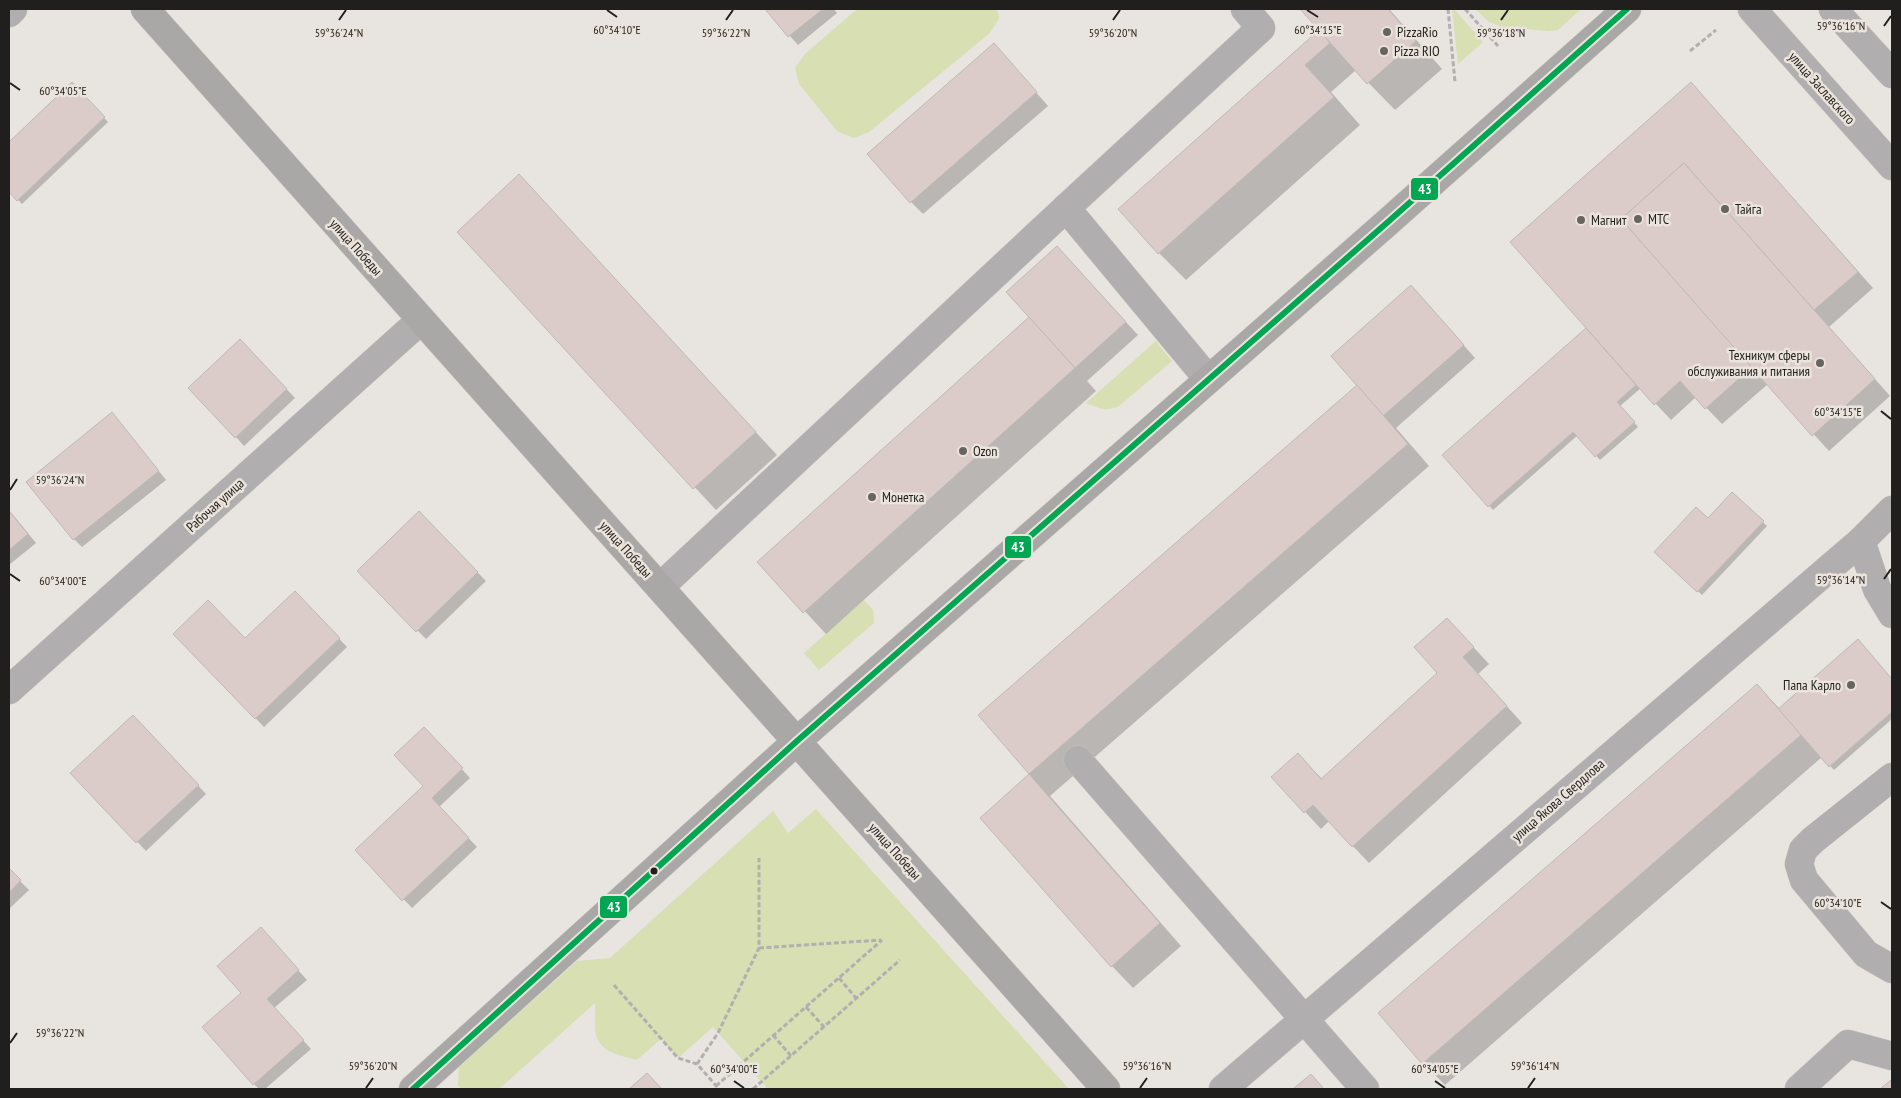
<svg xmlns="http://www.w3.org/2000/svg" width="1901" height="1098" font-family="'PT Sans Narrow',sans-serif">
  <rect width="100%" height="100%" fill="#e8e4e0"/>
  <!-- green -->
  <g fill="#d8dfb3">
    <polygon points="857,9 997,9 999,18 990,33 869,132 854,138 837,131 799,84 795,68 805,54"/>
    <polygon points="1452,9 1454,9 1483,42 1458,64"/>
    <polygon points="1475,9 1581,9 1558,30 1548,31 1526,29 1514,31 1489,22"/>
    <path d="M1156,341L1172,361L1119,406C1106,412 1098,408 1086,403Z"/>
    <polygon points="864,600 873,610 874,623 819,670 804,653"/>
    <path d="M816,809L1069,1089H768L713,1027L678,1058L661,1039L637,1060C623,1056 604,1054 597,1038C593,1028 596,1014 595,1003L499,1089H461L458,1086L459,1067L577,961L610,958L773,811L788,833Z"/>
  </g>
  <!-- shadow -->
  <g fill="#0003">
    <polygon points="766,9 834,9 837,13 798,45"/>
    <polygon points="1301,9 1389,9 1442,69 1395,110 1356,70 1331,92 1360,125 1186,280 1159,253 1320,30"/>
    <polygon points="1006,58 1048,106 923,214 911,202"/>
    <polygon points="72,84 108,122 22,204 9,190 9,144"/>
    <polygon points="1691,84 1873,288 1829,327 1890,396 1829,451 1768,384 1722,424 1696,397 1671,420 1641,388 1620,406 1638,427 1600,460 1578,435 1493,510 1444,455 1588,328"/>
    <polygon points="519,176 777,455 716,510 458,232"/>
    <polygon points="1057,248 1138,335 1087,381 1096,391 826,634 759,562 1030,317"/>
    <polygon points="1424,300 1475,358 1396,428 1429,466 1050,796 1181,946 1133,988 1112,966 982,818 1030,774 979,715 1358,385"/>
    <polygon points="248,349 295,398 244,446 236,437"/>
    <polygon points="120,423 166,480 82,547 74,539"/>
    <polygon points="1732,494 1767,526 1702,595 1656,551 1708,520"/>
    <polygon points="9,510 36,543 9,565"/>
    <polygon points="419,513 486,581 426,639 359,571"/>
    <polygon points="303,601 347,647 264,727 175,634 245,640"/>
    <polygon points="1463,636 1489,664 1478,674 1522,723 1369,863 1329,821 1321,829 1273,777 1298,755 1322,779 1439,673"/>
    <polygon points="1862,645 1892,680 1892,719 1834,770 1822,757 1445,1085 1423,1063 1380,1013 1757,686 1780,709"/>
    <polygon points="141,725 206,794 146,851 72,773"/>
    <polygon points="432,737 470,778 439,807 477,847 412,908 357,850 424,786"/>
    <polygon points="9,870 29,890 9,909"/>
    <polygon points="269,938 307,980 274,1008 311,1049 265,1089 259,1089 254,1084 243,993"/>
  </g>
  <!-- building -->
  <g fill="#dbccc9" stroke="#bdbab7">
    <polygon points="765,9 823,9 788,37"/>
    <polygon points="1300,9 1388,9 1416,41 1367,84"/>
    <polygon points="1319,30 1330,43 1305,65 1334,97 1158,254 1118,209"/>
    <polygon points="994,43 1037,92 910,203 867,154"/>
    <polygon points="72,82 105,117 17,201 9,192 9,142"/>
    <polygon points="1691,82 1858,272 1814,310 1684,163 1621,219 1752,367 1705,409 1680,381 1654,405 1510,242"/>
    <polygon points="1684,163 1875,379 1812,436 1621,219"/>
    <polygon points="519,174 756,432 693,489 457,232"/>
    <polygon points="1057,246 1126,322 1075,368 1006,292"/>
    <polygon points="1411,285 1464,345 1383,416 1331,356"/>
    <polygon points="1029,317 1075,368 803,613 757,562"/>
    <polygon points="1586,328 1636,385 1617,402 1635,422 1595,457 1573,432 1488,507 1442,455"/>
    <polygon points="240,339 287,389 235,438 188,388"/>
    <polygon points="1357,385 1408,444 1029,774 978,715"/>
    <polygon points="112,412 159,471 73,540 26,482"/>
    <polygon points="1732,492 1764,521 1697,592 1654,552 1696,507 1708,518"/>
    <polygon points="9,511 28,534 9,550"/>
    <polygon points="419,511 478,572 416,632 357,571"/>
    <polygon points="295,591 340,638 255,719 173,634 208,600 245,638"/>
    <polygon points="1447,618 1474,647 1463,657 1507,706 1352,847 1313,805 1304,813 1271,777 1298,753 1321,779 1437,673 1414,647"/>
    <polygon points="1858,639 1892,679 1892,712 1829,767 1778,709"/>
    <polygon points="1757,684 1801,735 1422,1064 1378,1013"/>
    <polygon points="133,715 199,785 136,843 70,773"/>
    <polygon points="424,727 463,768 432,798 469,838 402,901 355,850 423,786 394,755"/>
    <polygon points="1029,774 1160,923 1111,967 980,818"/>
    <polygon points="9,868 21,880 9,893"/>
    <polygon points="261,927 299,970 267,999 304,1040 253,1085 202,1027 241,993 217,966"/>
    <polygon points="647,1073 662,1089 629,1089"/>
    <polygon points="1311,1074 1324,1089 1293,1089"/>
    <polygon points="1891,1080 1892,1089 1880,1089"/>
  </g>
  <g fill="none" stroke-linecap="round" stroke-linejoin="round">
    <!-- minor casing -->
    <g stroke="#c3c1be" stroke-width="29">
      <g id="minor">
        <polyline points="1752,9 1892,166"/>
        <polyline points="1833,9 1892,74"/>
        <polyline points="9,13 13,9"/>
        <polyline points="1208,379 1066,208 1261,28 1245,9"/>
        <polyline points="1861,541 1877,589 1892,614"/>
        <polyline points="660,587 1066,208"/>
        <polyline points="9,690 421,320"/>
        <polyline points="1078,760 1365,1089"/>
        <polyline points="1892,777 1813,840 1803,850 1799,864 1804,880 1866,954 1892,969"/>
        <polyline points="1223,1089 1861,541 1892,510"/>
        <polyline points="1799,1089 1848,1044 1892,1056"/>
      </g>
    </g>
    <!-- major casing -->
    <g stroke="#c3c1be" stroke-width="29">
      <g id="major">
        <polyline points="145,9 1106,1089"/>
        <polyline points="413,1089 797,741 1389,221 1627,9"/>
      </g>
    </g>
    <!-- path -->
    <g stroke="#b2afae" stroke-width="3" stroke-dasharray="5 2.5" stroke-linecap="butt">
      <polyline points="1448,9 1455,82"/>
      <polyline points="1465,9 1498,46"/>
      <polyline points="1690,51 1716,30"/>
      <polyline points="759,948 881,940"/>
      <polyline points="839,978 856,998"/>
      <polyline points="614,985 678,1058 697,1064 719,1089"/>
      <polyline points="806,1007 824,1027"/>
      <polyline points="773,1035 791,1056"/>
      <polyline points="697,1064 718,1033 759,948 759,858"/>
      <polyline points="716,1086 882,940"/>
      <polyline points="753,1089 900,960"/>
    </g>
    <!-- minor -->
    <use href="#minor" stroke="#b1aeaf" stroke-width="28"/>
    <!-- major -->
    <use href="#major" stroke="#a9a8a6" stroke-width="28"/>
    <!-- bus-1 casing -->
    <g stroke="#ebe4dd" stroke-width="10">
      <polyline id="bus-1" points="413,1089 797,741 1389,221 1627,9"/>
    </g>
    <!-- bus-1 -->
    <use href="#bus-1" stroke="#00a651" stroke-width="6"/>
  </g>
  <!-- ticks -->
  <path fill="none" stroke="#211f1d" stroke-width="2" d="M607,10L617,17M1307,10L1318,17M339,20L346,10M726,20L733,10M1113,20L1120,10M1501,20L1508,10M1884,26L1891,16M10,83L20,90M1881,411L1891,419M10,490L17,479M10,574L20,581M1884,579L1891,569M1881,902L1891,909M10,1043L17,1033M734,1081L744,1088M1435,1081L1445,1088M366,1088L373,1078M1140,1088L1147,1078M1528,1088L1535,1078"/>
  <!-- markers -->
  <g fill="#676461" stroke="#ebe4dd" stroke-width="2">
    <circle cx="1387" cy="32" r="5"/>
    <circle cx="1384" cy="51" r="5"/>
    <circle cx="1725" cy="209" r="5"/>
    <circle cx="1638" cy="219" r="5"/>
    <circle cx="1581" cy="220" r="5"/>
    <circle cx="1820" cy="363" r="5"/>
    <circle cx="963" cy="451" r="5"/>
    <circle cx="872" cy="497" r="5"/>
    <circle cx="1851" cy="685" r="5"/>
  </g>
  <circle fill="#211f1d" stroke="#ebe4dd" stroke-width="2" cx="654" cy="871" r="4.5"/>
  <g text-anchor="middle" dominant-baseline="central" stroke-width="5" stroke-linejoin="round" paint-order="stroke">
    <!-- poi labels -->
    <g font-size="14" fill="#211f1d" stroke="#ebe4dd" text-anchor="start">
      <text x="1397" y="32">PizzaRio</text>
      <text x="1394" y="51">Pizza RIO</text>
      <text x="1735" y="209">Тайга</text>
      <text x="1648" y="219">МТС</text>
      <text x="1591" y="220">Магнит</text>
      <text x="1810" y="355" text-anchor="end">Техникум сферы<tspan x="1810" dy="16">обслуживания и питания</tspan></text>
      <text x="973" y="451">Ozon</text>
      <text x="882" y="497">Монетка</text>
      <text x="1841" y="685" text-anchor="end">Папа Карло</text>
    </g>
    <!-- street labels -->
    <g font-size="14" fill="#211f1d" stroke="#ebe4dd">
      <text transform="translate(1822 88) rotate(48)">улица Заславского</text>
      <text transform="translate(356 247) rotate(48)">улица Победы</text>
      <text transform="translate(215 505) rotate(-42)">Рабочая улица</text>
      <text transform="translate(626 549) rotate(48)">улица Победы</text>
      <text transform="translate(1558 800) rotate(-41)">улица Якова Свердлова</text>
      <text transform="translate(895 851) rotate(48)">улица Победы</text>
    </g>
  </g>
  <g font-size="12" text-anchor="middle" fill="#211f1d" stroke="#ebe4dd" stroke-width="5" stroke-linejoin="round" paint-order="stroke">
    <text x="1841" y="30">59°36'16"N</text>
    <text x="617" y="34">60°34'10"E</text>
    <text x="1318" y="34">60°34'15"E</text>
    <text x="339" y="37">59°36'24"N</text>
    <text x="726" y="37">59°36'22"N</text>
    <text x="1113" y="37">59°36'20"N</text>
    <text x="1501" y="37">59°36'18"N</text>
    <text x="63" y="95">60°34'05"E</text>
    <text x="1838" y="416">60°34'15"E</text>
    <text x="60" y="484">59°36'24"N</text>
    <text x="1841" y="584">59°36'14"N</text>
    <text x="63" y="585">60°34'00"E</text>
    <text x="1838" y="907">60°34'10"E</text>
    <text x="60" y="1037">59°36'22"N</text>
    <text x="373" y="1070">59°36'20"N</text>
    <text x="1147" y="1070">59°36'16"N</text>
    <text x="1535" y="1070">59°36'14"N</text>
    <text x="734" y="1073">60°34'00"E</text>
    <text x="1435" y="1073">60°34'05"E</text>
  </g>
  <g stroke="#ebe4dd" stroke-width="2">
    <rect x="1410" y="177" width="29" height="24" rx="5" fill="#00a651"/>
    <rect x="1004" y="535" width="28" height="24" rx="5" fill="#00a651"/>
    <rect x="599" y="895" width="29" height="24" rx="5" fill="#00a651"/>
  </g>
  <g font-size="14" text-anchor="middle" font-weight="bold" fill="#fff">
    <text x="1425" y="194">43</text>
    <text x="1018" y="552">43</text>
    <text x="614" y="912">43</text>
  </g>
  <!-- border -->
  <rect width="1901" height="1098" fill="none" stroke="#211f1d" stroke-width="20"/>
</svg>
